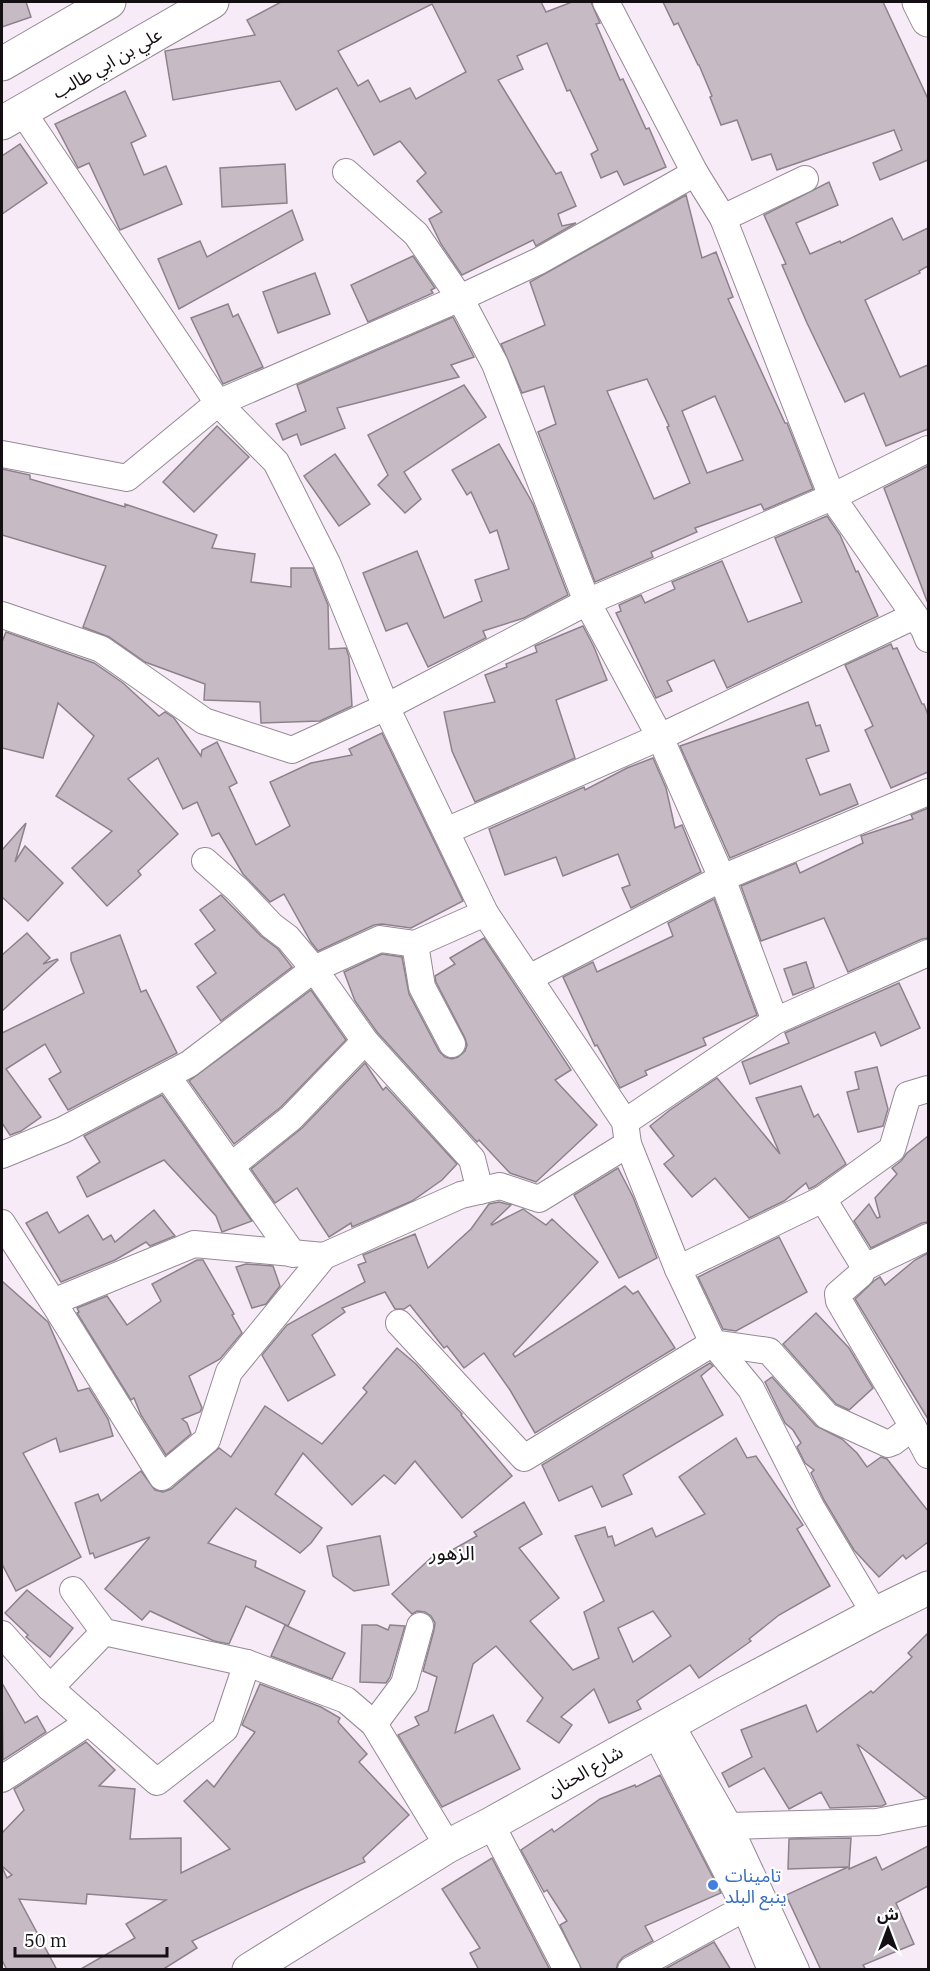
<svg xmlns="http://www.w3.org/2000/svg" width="930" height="1971" font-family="'IBM Plex Serif','Noto Sans Arabic',serif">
  <rect width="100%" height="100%" fill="#f7ebf7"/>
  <!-- building -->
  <g fill="#c6bbc5" stroke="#8d828c" stroke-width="1.5" fill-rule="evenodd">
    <polygon points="2,2 26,2 31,17 2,27"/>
    <path d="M281,2H541L546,12L572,2H591L600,23L596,24L620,80L623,79L646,129L649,128L666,167L624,185L617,171L601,178L591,154L598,150L570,90L567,91L547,43L517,56L523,69L498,80L556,174L561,172L576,206L558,214L562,226L576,223L536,246L533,240L462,275L441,244L429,219L442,212L417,181L426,173L400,141L374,155L337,88L296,110L280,81L173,100L165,51L255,35L247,20ZM432,4L466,72L416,99L410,88L380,102L368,80L358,86L338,51Z"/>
    <polygon points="663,2 883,2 928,99 928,160 880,180 873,163 902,150 894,130 777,170 771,154 752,160 737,120 721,125 710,97 712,96 699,65 698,65 678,23 674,25"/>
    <polygon points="125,91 146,136 131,143 144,175 166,166 182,204 120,230 89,163 78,168 55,124"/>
    <polygon points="20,144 47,183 2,214 2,156"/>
    <polygon points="285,164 287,203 222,207 220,168"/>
    <polygon points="829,182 838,205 796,223 810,254 840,241 841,243 892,218 903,240 928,228 928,266 919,271 920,273 865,300 900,377 928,365 928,429 886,446 864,393 845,402 807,323 782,265 786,264 764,215"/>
    <path d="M686,195L702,258L716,252L733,297L728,299L785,423H787L813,489L764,510L761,504L695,528L697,532L651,552L653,557L595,582L538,432L556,424L544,386L522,393L501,344L545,325L530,282ZM647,379L669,426L667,427L690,483L654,499L607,391ZM715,396L743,460L707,473L682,411Z"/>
    <polygon points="292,210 303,240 179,309 158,259 200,241 207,257"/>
    <polygon points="413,256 435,288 431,290 433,293 368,322 351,285"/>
    <polygon points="315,273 330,314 278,333 263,292"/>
    <polygon points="228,304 233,317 238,314 263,367 223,384 191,318"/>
    <polygon points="453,317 474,357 451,365 459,377 337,408 345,428 301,445 297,434 283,440 276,424 306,411 297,385"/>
    <polygon points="464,385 486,417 404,472 421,499 405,513 378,485 388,475 368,435"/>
    <polygon points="217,426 249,457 194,512 163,482"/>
    <polygon points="499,444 533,504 568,595 524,618 483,631 486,638 428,667 407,623 386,631 363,573 417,551 444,618 482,601 475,580 509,569 497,530 490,533 471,492 467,495 452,470"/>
    <polygon points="335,454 370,504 339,526 304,476"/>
    <polygon points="928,466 928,601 927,601 884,488"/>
    <polygon points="2,469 30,475 30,479 125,507 125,504 217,535 212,548 255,554 251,582 291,587 291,568 313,568 328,605 329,649 346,648 349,657 352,706 320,721 261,723 260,702 204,700 205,684 145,662 109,637 83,627 106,566 2,535"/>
    <polygon points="827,516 840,535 856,572 858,571 878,616 727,688 714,660 667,681 672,691 656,698 616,613 621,611 619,605 641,595 645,603 675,589 672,582 722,561 748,622 802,602 775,538"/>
    <polygon points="583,626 594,647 607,680 556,700 575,758 475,802 452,751 444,712 495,702 485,675 507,667 506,664 537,652 535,646 542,643"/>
    <polygon points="6,632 94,663 123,683 159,716 165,712 174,718 201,756 202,750 217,742 237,783 229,787 256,845 290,826 270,782 311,763 352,755 349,749 382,733 463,901 411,928 382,924 374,925 318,951 311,942 284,894 270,902 243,874 219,833 212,836 197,802 183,809 158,758 128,779 178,834 138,871 141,875 107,906 72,868 112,831 56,796 94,736 58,703 43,758 2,748 2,642"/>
    <polygon points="891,644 893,649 897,648 922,704 924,704 928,715 928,772 891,788 865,730 873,726 845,665"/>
    <polygon points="808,702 816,726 820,725 829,751 806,759 820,795 850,784 858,804 730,858 680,746"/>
    <polygon points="653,758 666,788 675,828 682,825 701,872 631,908 622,888 630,885 618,854 563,876 556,857 505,875 489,829 584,787 585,790 627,768"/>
    <polygon points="928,808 928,938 922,939 848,972 824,918 761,941 741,886 796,863 800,873 863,843 861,836 913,819 911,815"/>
    <polygon points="26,823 15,862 25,846 63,883 28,921 2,897 2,850"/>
    <polygon points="221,895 261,936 278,949 292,967 221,1021 197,987 216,973 195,944 215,930 200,910"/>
    <polygon points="714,899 757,1015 703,1038 706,1045 645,1071 647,1075 620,1088 597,1045 595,1046 563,977 593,962 597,972 673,936 668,923"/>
    <polygon points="27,933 50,958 43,964 57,959 58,960 2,1011 2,955"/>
    <polygon points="120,935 141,992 146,990 177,1053 68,1110 49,1079 61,1072 45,1044 6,1069 41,1117 21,1131 10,1135 2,1123 2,1033 84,993 71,960 71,953"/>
    <polygon points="484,938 571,1070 555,1080 597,1125 536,1182 510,1173 479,1140 477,1142 377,1032 355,1001 344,972 382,954 402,957 409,994 439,1051 445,1057 452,1059 458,1057 465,1051 467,1045 465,1038 436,982 435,976 455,964 450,958"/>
    <polygon points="806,962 814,987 793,995 784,969"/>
    <polygon points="899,983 920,1028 881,1046 875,1032 750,1084 742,1062 789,1043 785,1033"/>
    <polygon points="311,990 346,1040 281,1107 234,1144 189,1081"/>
    <polygon points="365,1063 383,1090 386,1087 457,1164 442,1180 412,1201 352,1227 351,1223 329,1237 297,1188 275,1203 251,1169 302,1128"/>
    <polygon points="877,1067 888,1109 883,1126 858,1132 847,1092 859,1089 855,1072"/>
    <polygon points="717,1078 780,1154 756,1098 801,1086 814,1117 818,1114 846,1164 815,1186 809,1189 806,1183 784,1201 749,1218 715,1178 692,1197 664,1164 674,1156 650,1126 670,1110"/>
    <polygon points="162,1095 252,1221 222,1232 216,1216 164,1160 87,1197 77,1177 100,1162 84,1136"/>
    <polygon points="928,1136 928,1222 922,1223 871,1248 854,1221 869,1204 877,1218 880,1217 875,1198 897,1174 892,1168 901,1161 907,1153"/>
    <polygon points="618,1168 633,1197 657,1258 619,1278 574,1195"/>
    <polygon points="499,1202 511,1205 491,1224 492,1225 523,1209 546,1225 552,1219 598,1262 513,1354 515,1357 625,1286 633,1294 638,1291 675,1348 535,1433 510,1390 484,1353 464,1368 447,1346 444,1348 410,1305 404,1309 395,1309 385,1292 342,1308 345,1312 312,1335 335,1375 288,1401 262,1355 287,1325 365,1282 358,1265 366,1262 363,1255 415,1234 428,1268 471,1229 489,1204"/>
    <polygon points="154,1210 175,1236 150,1246 146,1242 115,1260 61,1282 26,1223 47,1212 59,1233 88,1215 103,1240 111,1235 115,1242"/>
    <polygon points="779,1237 807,1292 736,1331 723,1329 698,1277"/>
    <polygon points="928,1253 928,1419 855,1299 875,1280 880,1277 885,1285 915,1260"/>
    <polygon points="197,1260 203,1260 234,1314 232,1315 242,1333 220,1359 189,1376 202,1408 200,1412 182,1419 187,1423 191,1434 166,1455 141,1415 134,1398 131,1400 77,1313 79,1312 77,1308 107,1296 127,1325 161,1301 152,1284"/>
    <polygon points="246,1264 273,1266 280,1286 266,1304 252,1308 236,1267"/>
    <polygon points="2,1281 48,1322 78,1391 89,1388 108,1419 113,1436 60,1452 56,1438 23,1453 81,1557 16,1591 2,1564"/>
    <polygon points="816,1313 849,1348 873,1388 849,1410 836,1404 783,1344"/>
    <polygon points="397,1348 416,1364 462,1414 461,1415 512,1476 462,1518 415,1461 395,1484 384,1475 352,1505 303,1453 275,1494 322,1528 311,1543 300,1553 236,1508 208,1543 256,1561 255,1567 305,1591 288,1626 246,1606 229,1644 214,1641 150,1611 142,1620 105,1589 150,1537 95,1558 93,1553 90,1554 75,1503 98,1494 101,1501 141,1471 155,1490 163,1492 171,1489 219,1448 231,1457 265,1406 322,1444 367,1392 363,1388"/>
    <polygon points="710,1363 713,1366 701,1376 723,1415 623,1475 632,1494 602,1507 592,1486 559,1501 542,1465"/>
    <polygon points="772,1377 816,1426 842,1439 857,1453 867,1467 881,1457 887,1459 928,1511 928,1542 906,1559 903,1555 879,1577 854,1550 824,1500 811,1473 814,1470 805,1463 797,1447 801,1443 793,1430 785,1423 765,1382"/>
    <path d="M736,1438L747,1458L756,1456L803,1525L797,1529L830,1586L779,1615L749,1639L751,1641L699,1678L690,1665L637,1701L641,1709L609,1723L594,1689L561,1717L572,1725L559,1743L527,1721L543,1698L496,1646L473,1664L455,1733L493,1715L520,1769L442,1807L398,1735L419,1725L415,1717L428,1711L437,1677L423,1671L434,1630L435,1623L431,1616L425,1612L417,1611L412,1614L392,1594L435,1554L438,1558L477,1536L474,1532L524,1502L542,1534L519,1548L559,1598L530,1621L573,1670L599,1658L584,1612L604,1601L575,1536L605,1527L608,1537L612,1536L615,1546L652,1528L656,1537L705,1514L679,1477ZM653,1611L671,1636L633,1662L618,1628Z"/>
    <polygon points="380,1536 389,1585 354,1591 333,1576 327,1546"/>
    <polygon points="27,1590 73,1628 50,1657 26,1637 28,1635 5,1613"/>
    <polygon points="285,1625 345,1653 332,1679 271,1656"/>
    <polygon points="362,1625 377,1625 388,1630 390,1625 405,1626 390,1677 386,1683 360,1682"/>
    <polygon points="928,1633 928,1797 925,1797 857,1744 886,1804 882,1806 830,1808 821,1792 789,1809 764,1768 729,1787 722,1773 752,1757 741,1730 806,1705 817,1732 871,1691 873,1693 912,1657 908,1653"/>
    <polygon points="2,1683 25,1723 37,1716 46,1732 3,1760"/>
    <polygon points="260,1684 321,1707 340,1718 338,1722 367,1754 359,1762 409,1815 363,1858 365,1862 303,1889 192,1941 197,1948 162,1970 79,1970 135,1938 126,1924 166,1900 87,1894 86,1904 19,1899 57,1970 7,1970 2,1960 2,1867 7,1878 12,1875 2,1866 2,1833 24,1810 14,1789 86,1742 115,1770 99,1786 135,1789 130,1839 181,1838 181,1873 230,1849 184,1801 207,1780 214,1787 255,1732 242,1725"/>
    <polygon points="660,1775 721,1893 645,1926 653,1941 623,1957 618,1963 616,1970 582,1970 560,1925 567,1921 547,1890 544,1892 521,1850 552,1829 554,1832 600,1799 635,1785 636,1787"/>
    <polygon points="851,1838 849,1869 876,1857 882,1870 928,1846 928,1886 896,1903 914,1944 863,1965 866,1970 821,1970 786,1895 848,1867 788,1869 789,1839"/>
    <polygon points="492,1858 550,1970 479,1970 470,1953 480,1948 442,1889"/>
    <polygon points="714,1942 731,1970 663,1970"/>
  </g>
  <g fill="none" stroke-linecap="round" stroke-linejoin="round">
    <!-- minor casing -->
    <g stroke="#948a94" stroke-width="28">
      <g id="minor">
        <polyline points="606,2 695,173 723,218 832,497 924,629 928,639"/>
        <polyline points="22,111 218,403 276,462 327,563 386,707 485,913 625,1122 628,1144 678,1269 713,1343 751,1389 811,1507 875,1614"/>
        <polyline points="346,172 416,234 460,298 495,364 587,602 660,737 722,878 775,1021"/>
        <polyline points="723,218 805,179"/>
        <polyline points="2,454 127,478 218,403 460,298 539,261 695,173"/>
        <polyline points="2,615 101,649 204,721 292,750 386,707 587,602 832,497 928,449"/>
        <polyline points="446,831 660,737 914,616"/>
        <polyline points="205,861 238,890 272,926 288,938 314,969 365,1041 472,1159 480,1191"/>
        <polyline points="415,944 422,987 452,1044"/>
        <polyline points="529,978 722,878 928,792"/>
        <polyline points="167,1076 293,1254"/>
        <polyline points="625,1122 775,1021 928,953"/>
        <polyline points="2,1155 63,1130 189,1064 314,969 380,939 415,944 485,913"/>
        <polyline points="231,1166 291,1118 365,1041"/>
        <polyline points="2,1223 53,1302 162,1477 207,1440 229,1372 324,1256 461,1195 500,1186 539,1199 628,1144"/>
        <polyline points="863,1268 928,1237"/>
        <polyline points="678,1269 823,1199"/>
        <polyline points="53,1302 194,1244 324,1256"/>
        <polyline points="399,1323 524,1458 713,1343 769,1351 827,1416 888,1444 893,1442 913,1427 928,1455"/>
        <polyline points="913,1427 839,1301 838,1294 861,1274 863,1268 861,1261 823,1199 892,1149 908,1095 928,1089"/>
        <polyline points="73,1590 104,1632 247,1663 346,1700 374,1724 448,1846"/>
        <polyline points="2,1634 50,1688 157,1782 225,1729 247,1663"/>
        <polyline points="50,1688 104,1632"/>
        <polyline points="670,1723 729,1826 796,1970"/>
        <polyline points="374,1724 404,1684 420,1626"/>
        <polyline points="655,1732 745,1908 771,1970"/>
        <polyline points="2,1779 89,1722"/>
        <polyline points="491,1824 567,1970"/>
        <polyline points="729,1826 877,1822 928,1812"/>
        <polyline points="631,1970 745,1908"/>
      </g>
    </g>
    <!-- major casing -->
    <g stroke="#948a94" stroke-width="35">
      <g id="major">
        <polyline points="2,64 109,2"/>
        <polyline points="2,123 212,2"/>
        <polyline points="249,1970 448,1846 491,1824 724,1694 875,1614 928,1588"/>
      </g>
    </g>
    <!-- highway casing -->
    <g stroke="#948a94" stroke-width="35">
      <polyline id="highway" points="919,2 928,20"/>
    </g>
    <!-- minor -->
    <use href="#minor" stroke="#fff" stroke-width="26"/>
    <!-- major -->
    <use href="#major" stroke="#fff" stroke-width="33"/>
    <!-- highway -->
    <use href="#highway" stroke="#fff" stroke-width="33"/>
  </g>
  <!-- markers -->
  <circle fill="#3f7fe0" stroke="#fff" stroke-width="2" cx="713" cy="1885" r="6"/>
  <g text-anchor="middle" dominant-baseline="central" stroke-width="4.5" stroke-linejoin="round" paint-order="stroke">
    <!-- street labels -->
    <g font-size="18" fill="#130f13" stroke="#fff">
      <text transform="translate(107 63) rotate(-30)">علي بن ابي طالب</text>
      <text transform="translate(585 1771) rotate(-30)">شارع الحنان</text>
    </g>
    <!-- shop labels -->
    <g font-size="18" fill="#366cbe" stroke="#fff" text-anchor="start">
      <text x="725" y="1875">تامينات<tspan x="725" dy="21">ينبع البلد</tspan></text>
    </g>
    <!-- neighbourhood labels -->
    <g font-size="20" fill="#130f13" stroke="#fff">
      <text x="452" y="1552">الزهور</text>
    </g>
  </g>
  <!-- border -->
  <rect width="930" height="1971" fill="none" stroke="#130f13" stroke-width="6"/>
  <!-- north arrow -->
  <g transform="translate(888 1929)" stroke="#ffffff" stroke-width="4.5" paint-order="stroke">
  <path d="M0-4.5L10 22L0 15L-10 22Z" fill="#130f13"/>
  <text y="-9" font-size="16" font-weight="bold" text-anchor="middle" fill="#130f13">ش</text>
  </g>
  <!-- scale -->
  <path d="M15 1947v9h152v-9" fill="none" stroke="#130f13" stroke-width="3"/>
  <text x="24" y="1947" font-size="18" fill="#130f13" stroke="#ffffff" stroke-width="4.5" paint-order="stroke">50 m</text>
</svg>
